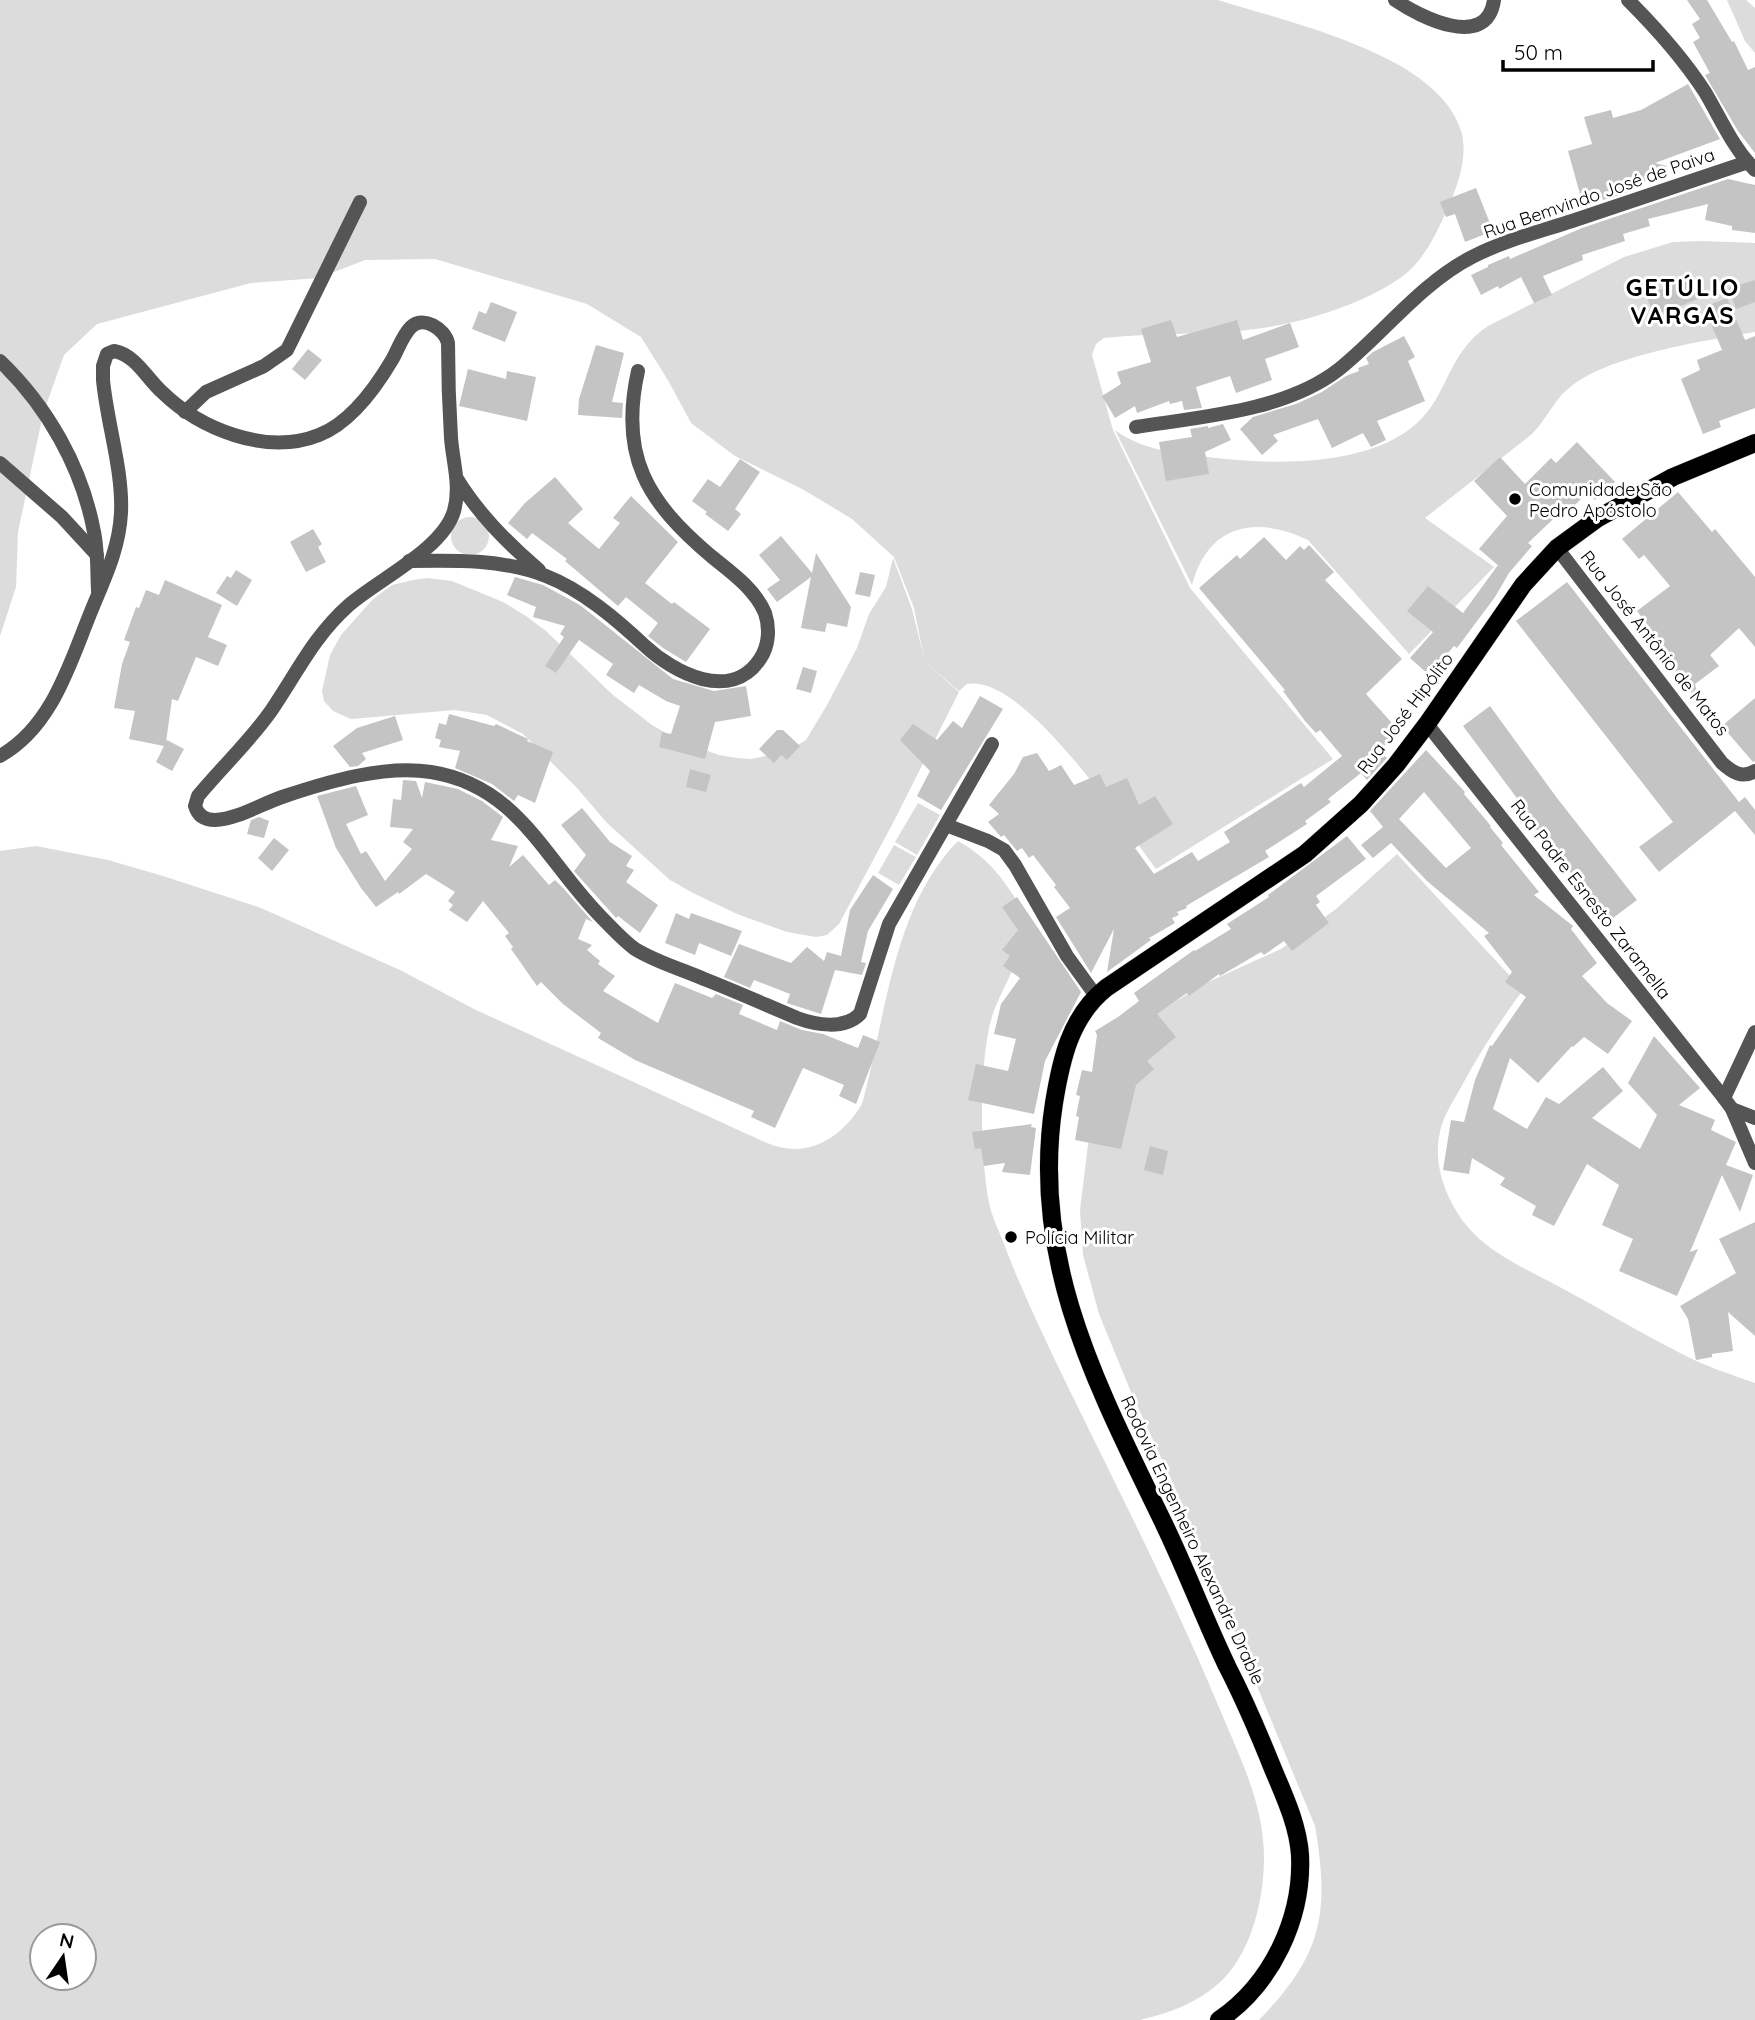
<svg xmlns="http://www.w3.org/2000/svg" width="1755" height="2020" font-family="Quicksand,sans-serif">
  <rect width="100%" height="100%" fill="#fff"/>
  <!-- green -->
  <g fill="#dcdcdc" fill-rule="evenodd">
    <path d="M0,0H1218C1286,22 1439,54 1461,131C1469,157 1457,188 1446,212C1437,232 1426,255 1410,270C1394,285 1361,301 1340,308C1316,317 1288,324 1263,328C1211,336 1157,332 1104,338L1096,344L1092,355L1113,430L1190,588L1333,759L1156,869C1124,826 1024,673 967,684L959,691L924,661L959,692L894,821L839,924L827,935L816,937L787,932L737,914L693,893L670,880L607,823L577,788L523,734L487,715L455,710L351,719L333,711L324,701L322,691L330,655L341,635L373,599L392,585L413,580L427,578L452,581L503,602L526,616L546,631L613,695L652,725L678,740L719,755L737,758L751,759L788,751L806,740L827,705L857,648L869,614L886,587L893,558L912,609L924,658L914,608L894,557L852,519L804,490L735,456L691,423L669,382L641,337L587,304L435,259L365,260L319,278L251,283L97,324L64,355L43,414L18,532L16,587L0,636Z"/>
    <polygon points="1727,0 1746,0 1755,8 1755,53 1745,41"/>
    <path d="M1703,241L1755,243V332C1704,341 1608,355 1569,388C1554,400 1546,420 1532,434L1425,518L1494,567L1409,654L1308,540C1256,515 1208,524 1192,585L1115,430C1141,449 1169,452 1200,456C1264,465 1365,469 1416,424C1449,395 1447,353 1488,326L1624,257L1673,242Z"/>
    <circle cx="470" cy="536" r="19"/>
    <polygon points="918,803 940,815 917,855 895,842"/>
    <path d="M958,841C989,858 1006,882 1023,911C1020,929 1020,950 1014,966C1006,986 995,1003 990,1024C979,1071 980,1155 989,1203C992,1217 999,1231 1004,1244C1022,1292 1045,1339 1067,1385C1119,1491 1173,1597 1218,1705C1236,1749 1259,1793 1263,1840C1268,1886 1254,1953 1218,1984C1195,2004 1169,2013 1140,2020H0V851L36,846L108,860L163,876L261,908L400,970L474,1009L747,1134C759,1139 771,1146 784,1148C818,1154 846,1131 862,1104C886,1018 892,908 958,841ZM42,1936H84V1978H42Z"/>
    <polygon points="894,845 916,857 899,885 878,873"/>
    <path d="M1397,854L1523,990C1499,1022 1479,1054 1460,1089C1453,1102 1443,1116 1440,1132C1432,1164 1447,1202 1467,1226C1490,1255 1537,1274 1569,1292C1608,1313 1646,1336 1686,1356C1708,1367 1732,1375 1755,1383V2020H1259C1322,1955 1330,1914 1315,1826L1175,1488L1131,1392L1099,1314L1083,1255L1080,1210L1092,1112L1155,1014L1204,984L1281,949L1336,909Z"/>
  </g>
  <!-- building -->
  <g fill="#c4c4c4" fill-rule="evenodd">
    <polygon points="1687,0 1707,0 1732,42 1734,41 1748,70 1755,67 1755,153 1738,131 1705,75 1710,73 1693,42 1700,38 1692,24 1700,19"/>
    <polygon points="1688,84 1720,139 1655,163 1667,166 1626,193 1603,200 1599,189 1580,194 1568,151 1592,144 1584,117 1611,110 1613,118 1641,110"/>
    <polygon points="1728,179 1755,185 1755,233 1732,230 1732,226 1705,220 1708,204 1648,219 1650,226 1623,234 1625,241 1582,255 1583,260 1543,276 1552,295 1534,303 1521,277 1499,289 1498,286 1481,295 1471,275 1488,267 1488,265 1509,256 1510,259 1582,228"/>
    <polygon points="1476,188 1493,231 1465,242 1455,214 1446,217 1440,202"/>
    <polygon points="1692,278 1701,298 1654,316 1646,295"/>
    <polygon points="1755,280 1755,302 1736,309 1729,288"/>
    <polygon points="1727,298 1745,340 1755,336 1755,408 1719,421 1721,427 1703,434 1681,379 1700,370 1697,360 1722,350 1704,307"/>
    <polygon points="491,302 517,312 505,342 472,329 479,311 486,314"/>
    <polygon points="1171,320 1177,337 1237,320 1243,340 1290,323 1299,347 1265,359 1272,380 1236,393 1230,376 1196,387 1202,408 1184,410 1182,401 1170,404 1169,401 1137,413 1135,406 1115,418 1102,396 1121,384 1117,372 1151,362 1141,329"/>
    <polygon points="1404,336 1415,357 1408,361 1425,401 1377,421 1386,440 1371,447 1363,433 1332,448 1318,419 1273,435 1278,441 1262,455 1240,429 1253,417 1296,404 1322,392 1346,376 1359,371 1358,368 1369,364 1366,358 1373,352"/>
    <polygon points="596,345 624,353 612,402 623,403 622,418 578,415 579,399"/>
    <polygon points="308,349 322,360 305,380 292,369"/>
    <polygon points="468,369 506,379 507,371 536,377 527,421 459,406"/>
    <polygon points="1223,424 1231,440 1205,452 1209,474 1166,481 1159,442 1192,437 1190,429 1208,426 1208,428"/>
    <polygon points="1577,442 1615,482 1595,500 1588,492 1573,507 1569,504 1528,543 1532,546 1509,573 1495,597 1457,648 1454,646 1429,675 1410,658 1433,632 1407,611 1428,586 1463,613 1498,565 1500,567 1479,549 1507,516 1474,481 1500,457 1525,484 1551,458 1556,463"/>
    <polygon points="740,459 760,472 735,509 741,514 728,531 705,514 707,512 692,501 708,479 720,487"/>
    <polygon points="555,477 583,509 568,523 599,549 620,523 613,518 631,496 678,542 645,583 672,604 674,602 710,629 686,662 663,648 648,636 658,623 626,597 618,606 565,561 567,559 532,533 527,539 508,523 525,503"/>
    <polygon points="1678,492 1712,532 1715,529 1755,577 1755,647 1739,628 1710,655 1719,666 1695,684 1700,704 1645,632 1650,628 1637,611 1670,586 1644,555 1639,559 1622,539"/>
    <polygon points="313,529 322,544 318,547 326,562 306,572 290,542"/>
    <polygon points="781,536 812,573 816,553 851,607 847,627 827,623 825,632 801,628 811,577 777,602 767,589 780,580 759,555"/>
    <polygon points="1264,537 1286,560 1300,546 1304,550 1309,545 1334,572 1325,580 1402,659 1366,694 1399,731 1379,751 1387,758 1367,780 1361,773 1328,799 1331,802 1305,821 1307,824 1265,851 1269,857 1186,906 1187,908 1177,912 1179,915 1172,918 1175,923 1149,938 1151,940 1107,972 1114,929 1091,973 1056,917 1070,908 1054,887 1056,885 1033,855 1029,858 1022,848 1017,851 1004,835 1001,837 988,822 999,814 989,805 1014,774 1023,757 1037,753 1049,771 1061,765 1074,785 1100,774 1106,787 1127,778 1139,805 1155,796 1173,824 1135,848 1154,874 1192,852 1198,861 1230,842 1224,832 1301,783 1304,787 1342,756 1320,730 1316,733 1305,721 1283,691 1285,690 1199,588 1237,555 1240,559"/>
    <polygon points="236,570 252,580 237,606 216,593 227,576 231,578"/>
    <polygon points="860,572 875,575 870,597 855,594"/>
    <polygon points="515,577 543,585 580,605 673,679 714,691 746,686 751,716 715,722 705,759 659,747 662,732 671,734 680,706 666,701 639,685 634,693 606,675 613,664 579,640 556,673 545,666 564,637 560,634 565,626 533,617 536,607 507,595"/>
    <polygon points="165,580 222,605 208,637 227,645 218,666 196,657 178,701 172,699 166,742 167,740 184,749 172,771 156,762 164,746 129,739 135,711 114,708 122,664 130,642 124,640 136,607 139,608 146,590 159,595"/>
    <polygon points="1567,582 1739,802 1745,797 1755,810 1755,835 1735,811 1659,872 1639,847 1673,822 1516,621"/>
    <polygon points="803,667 817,671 811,693 796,689"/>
    <polygon points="980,696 1003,709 941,810 917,796 930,771 900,740 913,724 937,740 953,721 962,728"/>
    <polygon points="1755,698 1755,761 1753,762 1722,726"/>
    <polygon points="1490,706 1557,798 1637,900 1609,921 1531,823 1534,821 1463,726"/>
    <polygon points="449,714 494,726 496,724 528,739 527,741 553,752 535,803 518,795 514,801 492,784 455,768 460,751 439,747 441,740 435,738 439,723 446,725"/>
    <polygon points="395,716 403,740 362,753 366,759 358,766 350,767 333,746 357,728"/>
    <polygon points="777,730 783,730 800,746 787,760 781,755 774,763 759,749"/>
    <path d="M1426,750L1465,792L1464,794L1491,826L1490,827L1503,843L1501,845L1539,892L1534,895L1573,926L1571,929L1597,963L1582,976L1607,1003L1632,1021L1608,1054L1584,1037L1573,1047L1572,1046L1538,1083L1510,1058L1493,1109L1527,1129L1546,1097L1559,1104L1603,1067L1623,1091L1592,1118L1640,1149L1657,1115L1628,1083L1654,1036L1700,1088L1679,1105L1715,1120L1711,1130L1736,1142L1726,1165L1753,1175L1740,1212L1722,1175L1690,1252L1698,1249L1677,1296L1619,1271L1633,1239L1602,1225L1619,1185L1587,1164L1554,1226L1532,1215L1536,1206L1500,1185L1505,1178L1472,1158L1469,1174L1443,1170L1451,1120L1464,1122L1475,1080L1490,1045L1492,1046L1526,997L1505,982L1512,972L1484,936L1489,933L1427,881L1391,843L1373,858L1361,845L1383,827L1370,811ZM1424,792L1471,848L1446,868L1399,819Z"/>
    <polygon points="690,769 711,775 706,792 686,787"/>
    <polygon points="403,780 416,781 422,798 425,782 458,789 482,801 503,817 491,840 518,846 509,867 523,855 549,885 555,880 563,888 593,922 586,919 578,939 592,945 587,950 600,961 598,964 615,976 603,991 658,1023 675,983 712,998 716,994 743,1005 739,1014 777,1030 780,1021 802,1030 823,1034 858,1048 863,1035 880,1042 856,1104 839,1096 844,1085 803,1068 775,1128 751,1117 754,1111 635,1060 598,1038 601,1033 563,1004 541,982 537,986 511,949 513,947 505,936 509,933 483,901 467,922 449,910 453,905 448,901 455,892 426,874 399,894 398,892 376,907 361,888 336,848 317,796 356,786 368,815 346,824 361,854 366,851 385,881 412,849 403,842 413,829 390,827 393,799 401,800"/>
    <polygon points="582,808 610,842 632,856 626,866 634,870 626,882 658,905 640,933 618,916 616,918 574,871 586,855 561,825"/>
    <polygon points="259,817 269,821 264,838 247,834 251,820"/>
    <polygon points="1347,836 1366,859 1316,896 1320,902 1316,905 1329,923 1292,951 1284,941 1264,955 1261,952 1220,976 1219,974 1189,996 1187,993 1157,1014 1176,1037 1147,1061 1154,1069 1136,1085 1121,1149 1075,1140 1079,1117 1076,1116 1080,1096 1076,1095 1082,1070 1092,1072 1097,1035 1095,1031 1118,1017 1139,1001 1134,993 1194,950 1195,951 1231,929 1227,924 1269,897 1268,895"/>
    <polygon points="274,838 289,850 272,871 258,858"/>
    <polygon points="873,875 893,889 868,931 861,962 866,963 862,975 835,970 821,1014 787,1003 790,994 754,980 750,988 724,977 739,944 791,963 807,947 824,961 827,952 841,956 850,910"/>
    <polygon points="1017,897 1081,992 1045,1061 1034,1114 968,1100 976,1064 1008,1071 1016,1039 994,1034 1001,1004 1020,978 1003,966 1010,956 1002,950 1018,930 1002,907"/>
    <polygon points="676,913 689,919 691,913 742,931 731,956 699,943 695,955 665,943"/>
    <polygon points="1032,1124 1031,1127 1036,1128 1030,1175 1002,1172 1005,1163 984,1166 981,1148 975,1149 972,1132"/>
    <polygon points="1150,1146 1168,1151 1163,1175 1144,1170"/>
    <polygon points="1755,1222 1755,1336 1728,1312 1733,1351 1712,1354 1712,1357 1696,1360 1688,1319 1680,1306 1736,1273 1719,1239"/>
  </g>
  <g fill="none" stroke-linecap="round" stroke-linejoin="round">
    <!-- primary casing -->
    <g stroke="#dbdbdb" stroke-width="19">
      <path id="primary" d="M1219,2020C1272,1984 1303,1918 1300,1855C1298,1825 1284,1795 1273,1769C1259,1734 1244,1699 1227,1666C1205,1620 1187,1572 1165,1526C1099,1389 1029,1262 1054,1103C1061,1060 1070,1017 1106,988L1305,854L1361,804L1396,765L1427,724L1523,585L1557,548L1598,518L1673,477L1755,443"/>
    </g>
    <!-- street -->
    <g stroke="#555" stroke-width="14">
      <path d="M1395,0C1420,17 1487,51 1494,0"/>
      <path d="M1628,0C1656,28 1683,58 1705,92C1721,119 1733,148 1755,170"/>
      <path d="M0,361C47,406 82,467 94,532C98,551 97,571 98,591"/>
      <polyline points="185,412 206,392 264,366 287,350 360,202"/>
      <path d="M1136,427C1200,417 1285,411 1338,370C1382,335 1421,283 1472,257C1503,241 1538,232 1572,221C1630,201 1689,182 1748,162"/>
      <polyline points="0,463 62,517 97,555"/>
      <path d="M457,479C479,515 507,543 539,570"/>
      <path d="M1557,548L1722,763C1732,772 1742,779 1755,771"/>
      <path d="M409,561C454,560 503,559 546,576C582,590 616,619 645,646C674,673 731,703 760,659C769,646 770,628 765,613C755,589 731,572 711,556C647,502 619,456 638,371"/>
      <polyline points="1427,724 1724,1098 1732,1109 1755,1163"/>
      <path d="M0,756C50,728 68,669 88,619C102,583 119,552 121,513C123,470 107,423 103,380V366L107,354L114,351C136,355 147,379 162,392C200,429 266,456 319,435C350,423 376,387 392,360C398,350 402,336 411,327C423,315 445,329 448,343C448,375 449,406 451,438C453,463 461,486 454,511C443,549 379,579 349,605C313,637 297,673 271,711C249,742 222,767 198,796L195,806C198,816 205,820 215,820C238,819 263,803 285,796C330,781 384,765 431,772C520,786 546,863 604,920C614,930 624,941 635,949C656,962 681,969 704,979C735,991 766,1005 797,1018C816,1025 844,1030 860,1014L889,924L992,744"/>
      <polyline points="946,825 988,841 1004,850 1015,865 1067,956 1096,996"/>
      <polyline points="1724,1098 1755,1032"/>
      <polyline points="1732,1109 1755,1118"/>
    </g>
    <!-- primary -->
    <use href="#primary" stroke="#000" stroke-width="18"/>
  </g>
  <!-- markers -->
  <g fill="#000" stroke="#fff" stroke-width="2.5">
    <circle cx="1515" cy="499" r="7"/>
    <circle cx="1011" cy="1237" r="7"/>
  </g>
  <g text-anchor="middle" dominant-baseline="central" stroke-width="6" stroke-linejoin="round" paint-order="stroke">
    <!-- street labels -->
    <g font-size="18" fill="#000" stroke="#fff">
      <text transform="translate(1599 193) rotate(-19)">Rua Bemvindo José de Paiva</text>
      <text transform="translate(1655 643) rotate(52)">Rua José Antônio de Matos</text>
      <text transform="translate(1405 713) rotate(-53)">Rua José Hipólito</text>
      <text transform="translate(1591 899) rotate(52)">Rua Padre Esnesto Zaramella</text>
      <text transform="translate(1193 1540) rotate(65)">Rodovia Engenheiro Alexandre Drable</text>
    </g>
    <!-- poi labels -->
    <g font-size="18" fill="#000" stroke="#fff" text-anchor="start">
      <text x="1529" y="489">Comunidade São<tspan x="1529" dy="21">Pedro Apóstolo</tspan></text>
      <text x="1025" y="1237">Polícia Militar</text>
    </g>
    <!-- district labels -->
    <g font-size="24" font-weight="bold" letter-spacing="2" fill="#000" stroke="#fff">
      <text x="1683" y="287">GETÚLIO<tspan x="1683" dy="28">VARGAS</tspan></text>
    </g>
  </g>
  <!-- north arrow -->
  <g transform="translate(63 1957) rotate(13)"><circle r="33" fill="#ffffff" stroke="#999999" stroke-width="2"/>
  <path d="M0-5L12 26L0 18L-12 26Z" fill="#000000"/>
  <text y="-10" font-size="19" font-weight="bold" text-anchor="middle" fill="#000000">N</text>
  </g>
  <!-- scale -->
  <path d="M1503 60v10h150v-10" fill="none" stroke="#000000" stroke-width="3.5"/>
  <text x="1514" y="60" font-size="21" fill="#000000" stroke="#ffffff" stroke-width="5" paint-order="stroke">50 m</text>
</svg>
